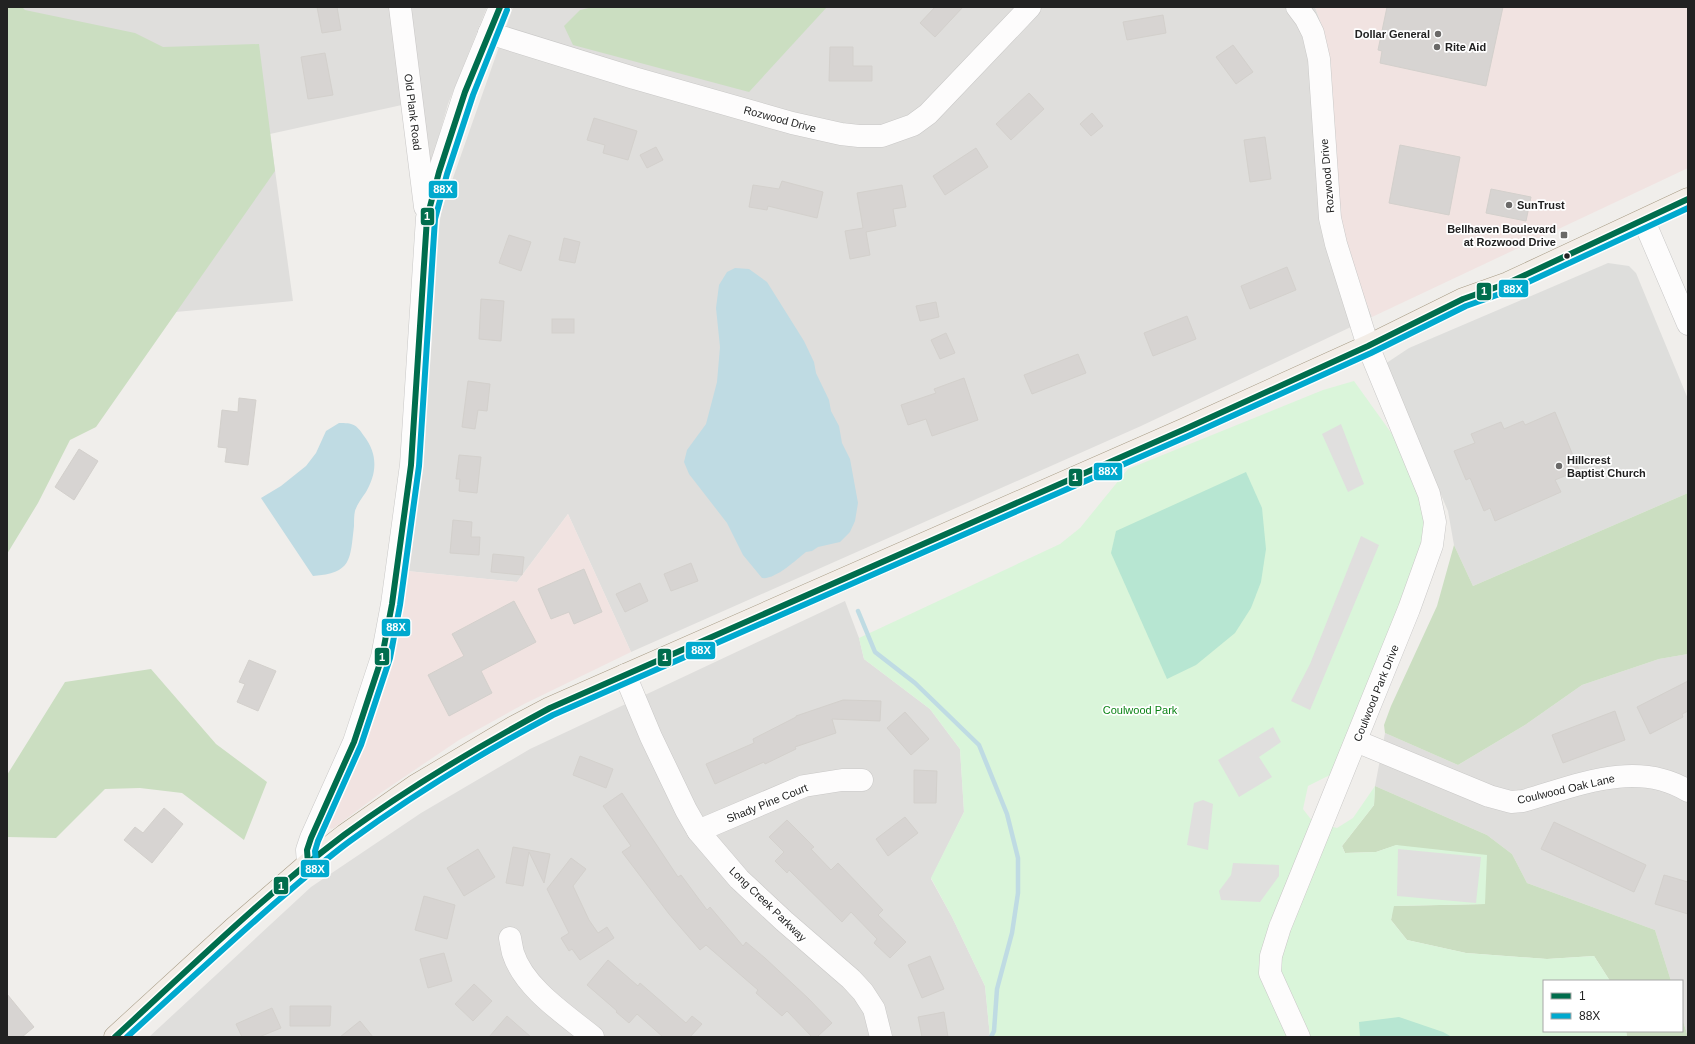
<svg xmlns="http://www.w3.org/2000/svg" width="1695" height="1044" font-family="Helvetica,sans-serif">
  <rect width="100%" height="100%" fill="#f0eeeb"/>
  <!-- residential -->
  <g fill="#dfdedc">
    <polygon points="7,7 487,7 448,104 430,167 420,101 270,134 293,301 122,317"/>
    <polygon points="513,7 1315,7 1322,26 1325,40 1347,253 1372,317 1141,426 631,652 568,514 517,582 407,571 424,420 435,261 441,212"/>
    <polygon points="845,601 859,638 864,659 930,709 960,749 964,812 931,879 952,917 985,986 990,1037 149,1037 311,887 421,813 530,749"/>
    <polygon points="1688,654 1688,1037 1682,1018 1682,981 1671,981 1655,930 1527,883 1512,854 1487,835 1375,786 1385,733 1458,765 1525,725 1582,685 1659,659"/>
  </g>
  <!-- commercial -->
  <g fill="#f1e3e1">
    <polygon points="1315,7 1688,7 1688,168 1372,317 1347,253 1340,222 1325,40 1322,26"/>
    <polygon points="568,514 631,652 524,704 459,740 382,792 334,828 331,829 327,825 407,571 517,582"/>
  </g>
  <!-- religious -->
  <polygon fill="#dededc" points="1608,263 1629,266 1636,273 1688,399 1688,493 1473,586 1454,545 1448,511 1385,364 1409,348"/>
  <!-- forest -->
  <g fill="#cbdec1">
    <polygon points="7,7 22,7 25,10 135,33 163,47 259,44 275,171 96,427 70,440 38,503 7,554"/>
    <polygon points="593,7 827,7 749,92 573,45 564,26 580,10"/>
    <polygon points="1688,493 1688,654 1659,659 1582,685 1525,725 1458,765 1385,733 1384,725 1391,706 1437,606 1454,545 1473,586"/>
    <polygon points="151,669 216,744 267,782 244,840 182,793 140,788 105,789 56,838 7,837 7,775 65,682"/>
    <polygon points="1375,786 1487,835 1512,854 1527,883 1655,930 1671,981 1610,981 1594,956 1547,959 1466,953 1407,940 1391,920 1393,906 1485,904 1397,845 1376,852 1345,853 1342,846 1374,805"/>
    <polygon points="1682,1018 1688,1037 1627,1037 1626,1031 1682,1031"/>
  </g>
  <!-- park -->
  <polygon fill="#daf5da" points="1354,381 1420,473 1435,522 1330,775 1308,786 1303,809 1313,822 1337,828 1353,818 1375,786 1374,805 1342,846 1345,853 1376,852 1396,845 1487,855 1485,904 1394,906 1391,920 1407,940 1466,953 1547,959 1594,956 1610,981 1544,981 1544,1031 1626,1031 1627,1037 990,1037 985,986 952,917 931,878 964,812 960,749 930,709 864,659 859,638 1060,544 1080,528 1128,469 1323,390"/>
  <!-- pitch -->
  <g fill="#b7e6d2">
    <polygon points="1246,472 1262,508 1266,549 1261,582 1251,608 1235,633 1196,665 1167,679 1111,553 1116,531"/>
    <polygon points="1399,1017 1443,1032 1452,1037 1360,1037 1359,1022"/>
  </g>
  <!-- parking -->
  <g fill="#e0dfde">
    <polygon points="1341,424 1364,484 1348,492 1322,434"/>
    <polygon points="1361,536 1379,545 1310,710 1291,701 1310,664"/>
    <polygon points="1273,727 1281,742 1259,757 1272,777 1239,797 1218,760"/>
    <polygon points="1203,800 1213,804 1208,850 1187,845 1194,803"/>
    <polygon points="1398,849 1481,857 1476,903 1397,896"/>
    <polygon points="1233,863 1279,865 1279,876 1260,902 1221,900 1219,891 1231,875"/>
  </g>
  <!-- water -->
  <g fill="#bfdbe3">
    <path d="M735,268L749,269L767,282L804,341L814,362L816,373L829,400L831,411L839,426L842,443L850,459L858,503L855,521L850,532L840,542L818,547L812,551L806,552C796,560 775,580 762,578L743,555L727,523L689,474L684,462L687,450L706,424L717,382L720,347L716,308L719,285L727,272Z"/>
    <path d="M339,423C353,423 356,424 364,436C378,454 377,473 366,492C362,498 357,504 355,511C354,515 354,521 354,526C350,560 352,573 313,576L261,498L281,486L306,466L316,453L326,431Z"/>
  </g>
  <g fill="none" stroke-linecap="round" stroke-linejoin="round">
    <!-- stream -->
    <polyline stroke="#bfdbe3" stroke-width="4.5" points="858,611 875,652 915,683 979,745 1007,814 1018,858 1018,893 1012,933 997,989 994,1031 991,1037"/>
  </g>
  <!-- building -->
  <g fill="#d7d4d2" stroke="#d3d0cc">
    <polygon points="317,7 337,7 341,30 322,33"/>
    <polygon points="935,7 963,7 935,37 920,23"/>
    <polygon points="1387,7 1503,7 1486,86 1380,63 1382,51 1378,50"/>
    <polygon points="1163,15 1166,33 1127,40 1123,22"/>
    <polygon points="1233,45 1253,72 1236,84 1216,57"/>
    <polygon points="830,47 853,47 853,66 872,66 872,81 829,81"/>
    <polygon points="325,53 333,95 308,99 301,57"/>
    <polygon points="1029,93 1044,109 1011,140 996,124"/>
    <polygon points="1092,113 1103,126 1091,136 1080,124"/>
    <polygon points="594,118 637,131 628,160 603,153 605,145 587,140"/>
    <polygon points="1265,137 1271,179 1250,182 1244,140"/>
    <polygon points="1400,145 1460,157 1449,215 1389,203"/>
    <polygon points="656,147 663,160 647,168 640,155"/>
    <polygon points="976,148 988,167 945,195 933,176"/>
    <polygon points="782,181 823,192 817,218 768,206 767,210 749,207 753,185 779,189"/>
    <polygon points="902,185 906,207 893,209 896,226 866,232 870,255 850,259 845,231 863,228 857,193"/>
    <polygon points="1491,189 1531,197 1526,221 1486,213"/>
    <polygon points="509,235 531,242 521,271 499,263"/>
    <polygon points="564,238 580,242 575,263 559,260"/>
    <polygon points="1287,267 1296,290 1250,309 1241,286"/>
    <polygon points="481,299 504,301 501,341 479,339"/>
    <polygon points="936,302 939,317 920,321 916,306"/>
    <polygon points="1187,316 1196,339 1153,356 1144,333"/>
    <rect x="552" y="319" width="22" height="14"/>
    <polygon points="946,333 955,353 940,359 931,340"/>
    <polygon points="1078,354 1086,373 1032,394 1024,375"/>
    <polygon points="964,378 978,420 932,436 926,419 908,425 901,405 936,393 934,389"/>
    <polygon points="468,381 490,384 487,411 478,410 475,429 462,427"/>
    <polygon points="239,398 256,400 248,465 225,462 227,448 218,447 222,410 238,412"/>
    <polygon points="1555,412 1579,470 1555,480 1561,492 1495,521 1490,508 1484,511 1470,478 1466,480 1454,451 1475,443 1471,434 1501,422 1504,429 1523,421 1525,425"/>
    <polygon points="79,449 98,461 74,500 55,487"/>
    <polygon points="459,455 481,457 477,493 459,491 460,479 456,479"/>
    <polygon points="453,520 472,522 471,537 480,537 479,555 450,553"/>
    <polygon points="493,554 524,557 522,575 491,572"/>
    <polygon points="691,563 698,581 671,591 664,574"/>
    <polygon points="584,569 602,612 574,624 569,612 551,619 538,589"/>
    <polygon points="640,583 648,601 625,612 616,594"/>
    <polygon points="514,601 536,642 481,671 492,693 449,716 428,675 464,656 452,634"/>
    <polygon points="249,660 276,671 258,711 237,702 245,684 239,682"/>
    <polygon points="1688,681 1688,711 1682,714 1683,717 1650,734 1637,707"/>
    <polygon points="843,700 881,701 880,721 832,719 836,733 795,747 796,749 765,764 764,762 715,784 706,764 754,743 753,739 796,717 796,716"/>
    <polygon points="1615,711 1625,740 1563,763 1552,735"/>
    <polygon points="905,712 929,739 911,755 887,728"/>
    <polygon points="580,756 613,769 606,788 573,775"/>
    <polygon points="914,770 937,771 936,803 914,803"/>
    <polygon points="622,793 678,877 681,875 707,910 710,907 743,946 746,942 765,958 809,999 832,1023 817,1037 812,1037 787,1011 782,1016 756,993 758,990 706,945 700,950 669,914 622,852 631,846 603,806"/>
    <polygon points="164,808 183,824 152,863 124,840 135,827 143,833"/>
    <polygon points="905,817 918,833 888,856 876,839"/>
    <polygon points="787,820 814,847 811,849 831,870 838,863 883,910 878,915 906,942 890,958 874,943 877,939 851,912 842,922 789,870 787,873 775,861 784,852 769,837"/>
    <polygon points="1554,822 1646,865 1634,892 1541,849"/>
    <polygon points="513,847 550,854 544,883 529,852 523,886 506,883"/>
    <polygon points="478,849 495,877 464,896 447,868"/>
    <polygon points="571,858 586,869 573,886 589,920 598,933 607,927 614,938 580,960 572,949 569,951 561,938 569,933 547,889"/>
    <polygon points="1664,875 1688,882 1688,914 1655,904"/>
    <polygon points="424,896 455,905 447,939 415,930"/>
    <polygon points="444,953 452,981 428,988 420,959"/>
    <polygon points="930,956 944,989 922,998 908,965"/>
    <polygon points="608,960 638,986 640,983 686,1023 692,1016 702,1024 690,1037 663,1037 637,1014 629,1023 616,1012 617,1011 587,985"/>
    <polygon points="474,984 492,1001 473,1021 455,1004"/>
    <polygon points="7,994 34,1027 22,1037 7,1037"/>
    <polygon points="290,1006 331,1006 330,1026 290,1026"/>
    <polygon points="272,1008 281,1028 259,1037 242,1037 236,1024"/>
    <polygon points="944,1012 948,1037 922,1037 918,1017"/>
    <polygon points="507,1016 531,1037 489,1037"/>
    <polygon points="360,1021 373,1037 340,1037"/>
  </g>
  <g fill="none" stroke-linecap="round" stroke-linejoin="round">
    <!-- minor casing -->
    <g stroke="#c9c8c7" stroke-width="23">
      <g id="minor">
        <polyline points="400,7 425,207"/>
        <polyline points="1297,7 1306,19 1313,33 1319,59 1330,218 1336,244 1368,346 1429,494 1435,522 1432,545 1409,609 1280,927 1271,956 1270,973 1299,1037"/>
        <polyline points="489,33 634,78 792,123 841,134 859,136 882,136 913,125 928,114 1030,7"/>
        <polyline points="1644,221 1688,324"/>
        <polyline points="625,675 651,737 686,810 698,831 739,879 784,921 851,979 863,992 874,1009 881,1037"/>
        <path d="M1356,741L1489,796L1511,802L1523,801C1576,786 1636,759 1688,791"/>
        <polyline points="698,831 804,786 842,780 862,780"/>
        <polyline points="308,864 307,850 311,838 354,742 382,657 392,604 411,465 427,218 439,172 465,92 500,7"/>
        <path d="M510,938C511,943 512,949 513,953C524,988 566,1015 593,1037"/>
      </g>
    </g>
    <!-- major casing -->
    <g stroke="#a79c86" stroke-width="23">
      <polyline id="major" points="115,1037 234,928 308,864 345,835 415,786 514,727 550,708 625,675 1185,429 1368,346 1463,299 1508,283 1688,199"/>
    </g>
    <!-- minor -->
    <use href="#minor" stroke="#fdfcfc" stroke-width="22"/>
    <!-- major -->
    <use href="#major" stroke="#f3ede7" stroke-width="22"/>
    <!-- bus-1 casing -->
    <g stroke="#fff" stroke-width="9">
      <g id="bus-1">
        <polyline points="308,864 307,850 311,838 354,742 382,657 392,604 411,465 427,218 439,172 465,92 500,7"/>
        <path d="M115,1037C190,968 263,896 344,835C409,787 479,746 550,708L1185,429L1368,346L1463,299L1508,283L1688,199"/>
      </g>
    </g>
    <!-- bus-2 casing -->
    <g stroke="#fff" stroke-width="9">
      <g id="bus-2">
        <polyline points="316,863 315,851 318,841 361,745 390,658 400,605 419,466 435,219 447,174 473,95 507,10"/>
        <path d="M127,1037C176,992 225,947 275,903C300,882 324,860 350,841C414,794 483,752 553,715L1188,436L1371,353L1466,306L1511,290L1688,208"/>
      </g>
    </g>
    <!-- bus-1 -->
    <use href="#bus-1" stroke="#006d4d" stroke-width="6"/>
    <!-- bus-2 -->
    <use href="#bus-2" stroke="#00a9ce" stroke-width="6"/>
  </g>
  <!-- markers -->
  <g fill="#6a6968" stroke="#fff" stroke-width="1.5">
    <circle cx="1438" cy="34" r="4"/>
    <circle cx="1437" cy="47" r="4"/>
    <circle cx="1509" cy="205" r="4"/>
    <rect x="1560" y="231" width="8" height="8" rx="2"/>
    <circle cx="1559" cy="466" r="4"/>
  </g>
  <circle fill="#222" stroke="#fff" stroke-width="1.5" cx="1567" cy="256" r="3.5"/>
  <g text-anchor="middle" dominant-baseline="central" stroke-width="3.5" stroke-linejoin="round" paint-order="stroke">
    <!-- poi labels -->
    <g font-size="11" font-weight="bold" fill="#222" stroke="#fff" text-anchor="start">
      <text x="1430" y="34" text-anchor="end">Dollar General</text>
      <text x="1445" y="47">Rite Aid</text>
      <text x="1517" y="205">SunTrust</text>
      <text x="1556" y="229" text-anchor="end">Bellhaven Boulevard<tspan x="1556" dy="13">at Rozwood Drive</tspan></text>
      <text x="1567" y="460">Hillcrest<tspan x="1567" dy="13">Baptist Church</tspan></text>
    </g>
    <!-- street labels -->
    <g font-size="11" fill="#222" stroke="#fff">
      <text transform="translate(413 112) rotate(83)">Old Plank Road</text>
      <text transform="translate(780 119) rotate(15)">Rozwood Drive</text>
      <text transform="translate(1327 176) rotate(-95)">Rozwood Drive</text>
      <text transform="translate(1376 693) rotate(-68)">Coulwood Park Drive</text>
      <text transform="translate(1566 789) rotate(-13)">Coulwood Oak Lane</text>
      <text transform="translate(767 803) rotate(-22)">Shady Pine Court</text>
      <text transform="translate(768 904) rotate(44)">Long Creek Parkway</text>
    </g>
    <!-- park labels -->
    <g font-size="11" fill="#0c8416" stroke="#fff">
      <text x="1140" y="710">Coulwood Park</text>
    </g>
  </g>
  <g stroke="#fff" stroke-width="1.5">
    <rect x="428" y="180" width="30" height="19" rx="4" fill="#00a9ce"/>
    <rect x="420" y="207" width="15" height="19" rx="4" fill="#006d4d"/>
    <rect x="1498" y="279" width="31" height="19" rx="4" fill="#00a9ce"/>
    <rect x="1476" y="282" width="16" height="19" rx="4" fill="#006d4d"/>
    <rect x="1093" y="462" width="30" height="19" rx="4" fill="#00a9ce"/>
    <rect x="1068" y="468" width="15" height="19" rx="4" fill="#006d4d"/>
    <rect x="381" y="618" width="30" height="19" rx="4" fill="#00a9ce"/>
    <rect x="685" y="641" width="31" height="19" rx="4" fill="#00a9ce"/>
    <rect x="374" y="647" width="16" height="19" rx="4" fill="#006d4d"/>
    <rect x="657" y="648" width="15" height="19" rx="4" fill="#006d4d"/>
    <rect x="300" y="859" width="30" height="19" rx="4" fill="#00a9ce"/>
    <rect x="273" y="876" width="16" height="19" rx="4" fill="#006d4d"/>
  </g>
  <g font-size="11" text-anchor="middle" font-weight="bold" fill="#fff">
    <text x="443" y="193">88X</text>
    <text x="427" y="220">1</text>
    <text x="1513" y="293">88X</text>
    <text x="1484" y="295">1</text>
    <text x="1108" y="475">88X</text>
    <text x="1075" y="481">1</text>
    <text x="396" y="631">88X</text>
    <text x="701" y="654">88X</text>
    <text x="382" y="661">1</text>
    <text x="665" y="661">1</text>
    <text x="315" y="873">88X</text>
    <text x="281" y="890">1</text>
  </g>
  <!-- border -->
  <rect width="1695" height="1044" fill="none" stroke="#222222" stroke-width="16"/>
  <!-- legend -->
  <rect x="1543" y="980" width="140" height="52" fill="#ffffff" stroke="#a7a7a7"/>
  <rect x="1551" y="993" width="20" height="6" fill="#006d4d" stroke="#a7a7a7"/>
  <text x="1579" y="1000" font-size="12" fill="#222222">1</text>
  <rect x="1551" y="1013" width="20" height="6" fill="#00a9ce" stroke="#a7a7a7"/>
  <text x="1579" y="1020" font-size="12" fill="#222222">88X</text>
</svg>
